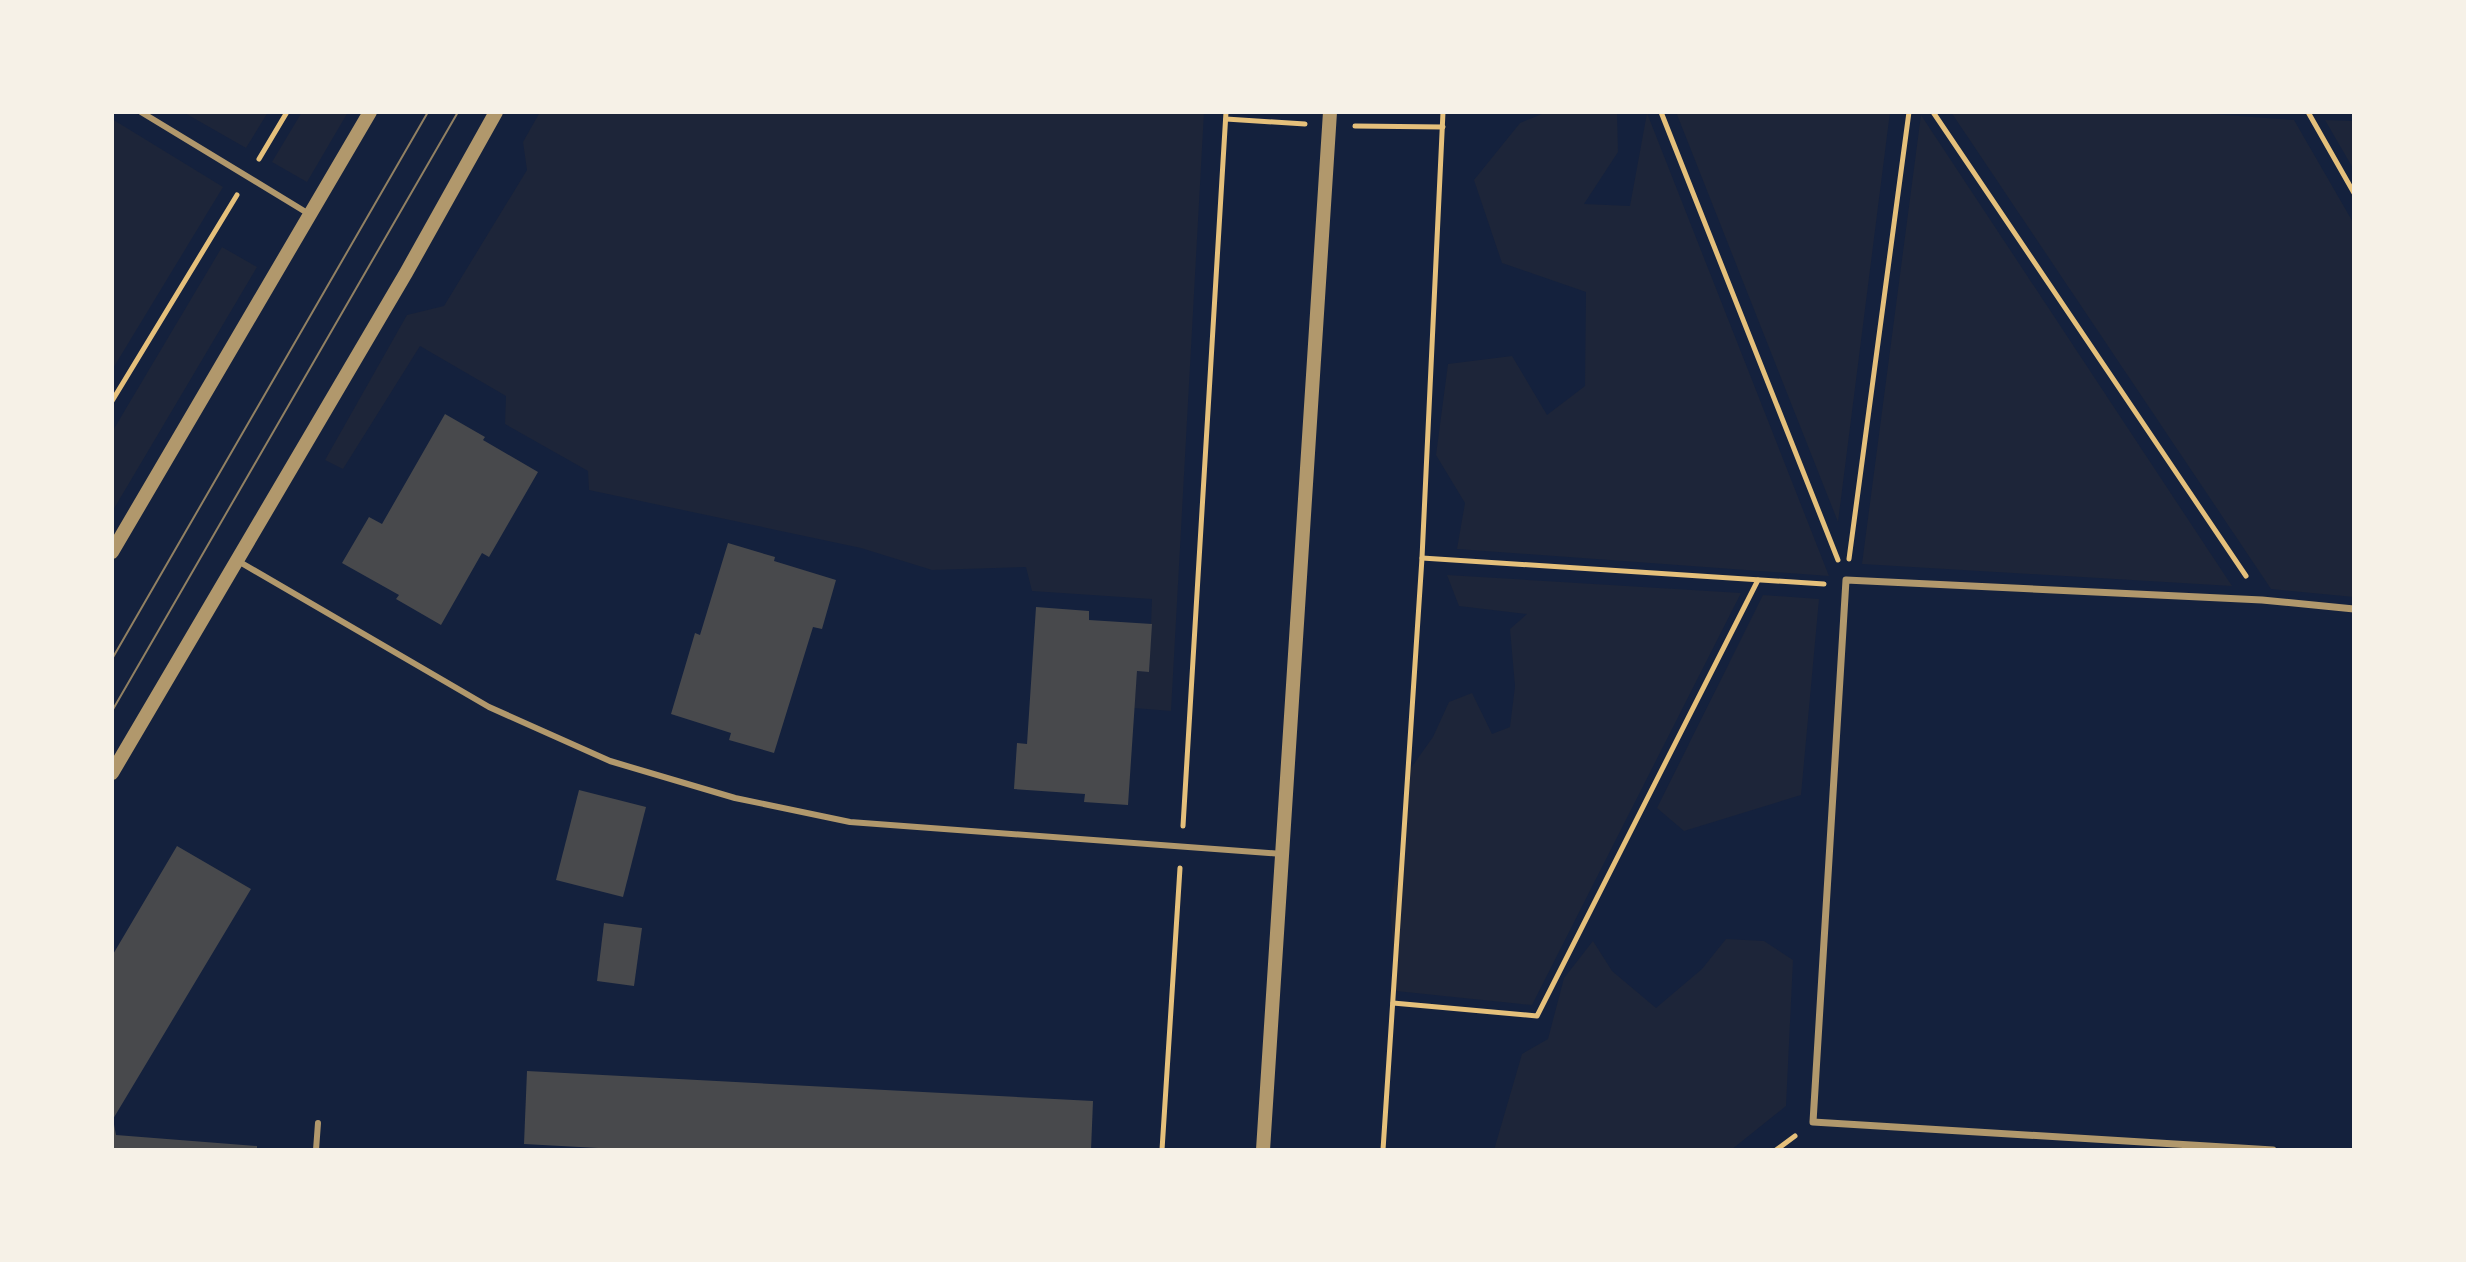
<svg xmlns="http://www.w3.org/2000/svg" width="2466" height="1262" font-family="Montserrat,sans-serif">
  <rect width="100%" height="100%" fill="#14213d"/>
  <!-- green -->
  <g fill="#1d2539">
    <polygon points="183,112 268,112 246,148"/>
    <polygon points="302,112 348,112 307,182 272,162"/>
    <polygon points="540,112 1204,112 1171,711 1134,708 1137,671 1149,672 1152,599 1032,591 1026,567 932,570 861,548 589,490 588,471 505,424 506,396 420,346 343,469 325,460 407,315 444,306 527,170 523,142"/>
    <polygon points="1547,112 1617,112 1618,152 1584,204 1630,206 1647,113 1829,576 1457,549 1465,503 1436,455 1448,364 1512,356 1547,415 1585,386 1586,292 1502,263 1474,180 1520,123"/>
    <polygon points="1676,112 1890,112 1838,522"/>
    <polygon points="1951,112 2183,112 2294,120 2354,224 2354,597 2271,589"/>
    <polygon points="1921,115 2232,586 1862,564"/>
    <polygon points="112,119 223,187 112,370"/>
    <polygon points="2325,120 2354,121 2354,170"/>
    <polygon points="222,247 257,267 112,512 112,432"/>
    <polygon points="1447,575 1741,593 1532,1005 1396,991 1390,905 1405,836 1406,775 1433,737 1449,702 1472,693 1492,734 1510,727 1515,686 1510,629 1527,614 1459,606"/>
    <polygon points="1763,595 1819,599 1801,795 1684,831 1657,808"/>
    <polygon points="1726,939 1764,941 1793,960 1786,1106 1731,1150 1494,1150 1522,1054 1548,1039 1564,978 1593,941 1612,971 1656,1008 1702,969"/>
  </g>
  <!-- building -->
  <g fill="#48494c">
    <polygon points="445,414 485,437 483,440 538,472 489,557 482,553 441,625 396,599 399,595 342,563 369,517 382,524"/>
    <polygon points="728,543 775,557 774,561 836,580 822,629 813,627 774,753 729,740 731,733 671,714 695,633 700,635"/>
    <polygon points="1036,607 1089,611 1089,620 1152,624 1149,672 1137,671 1128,805 1084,802 1085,794 1014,789 1017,743 1027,744"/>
    <polygon points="579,790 646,807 623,897 556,880"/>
    <polygon points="177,846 251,889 113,1119 116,1135 257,1146 257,1150 112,1150 112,956"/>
    <polygon points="604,923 642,928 634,986 597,981"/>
    <polygon points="527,1071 1093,1101 1091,1150 635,1150 524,1144"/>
  </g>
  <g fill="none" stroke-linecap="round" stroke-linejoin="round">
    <!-- path -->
    <g stroke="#e5c07b" stroke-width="5">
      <polyline points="1661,112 1838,560"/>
      <polyline points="1933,112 2246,576"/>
      <polyline points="2308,112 2354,193"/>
      <polyline points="1226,119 1305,124"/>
      <polyline points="1355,126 1443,127"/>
      <polyline points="259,159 287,112"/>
      <polyline points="112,401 237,195"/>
      <polyline points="1422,558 1824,584"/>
      <polyline points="1849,559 1909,112"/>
      <polyline points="1183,826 1226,112"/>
      <polyline points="1393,1003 1537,1016 1758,580"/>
      <polyline points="1162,1150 1180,868"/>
      <polyline points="1383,1150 1422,558 1443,112"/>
      <polyline points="1776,1150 1795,1136"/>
    </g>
    <!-- service -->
    <g stroke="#b1986c" stroke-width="6">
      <polyline points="141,112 309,214"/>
      <polyline points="238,561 489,707 610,761 735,798 850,822 1282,854"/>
      <polyline points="316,1150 318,1123"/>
    </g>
    <!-- pedestrian -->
    <polyline stroke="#b1986c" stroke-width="7" points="2273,1150 1813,1122 1846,580 2262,600 2354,609"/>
    <!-- tertiary -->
    <g stroke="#b1986c" stroke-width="14">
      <polyline points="112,552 370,112"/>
      <polyline points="112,773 406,273 496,112"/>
      <polyline points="1263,1150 1330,112"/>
    </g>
    <!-- tram -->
    <g stroke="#918062" stroke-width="2">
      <polyline points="112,659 428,112"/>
      <polyline points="112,711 458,112"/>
    </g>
  </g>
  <!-- border -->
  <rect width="2466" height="1262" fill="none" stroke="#f6f1e7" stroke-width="228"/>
</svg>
